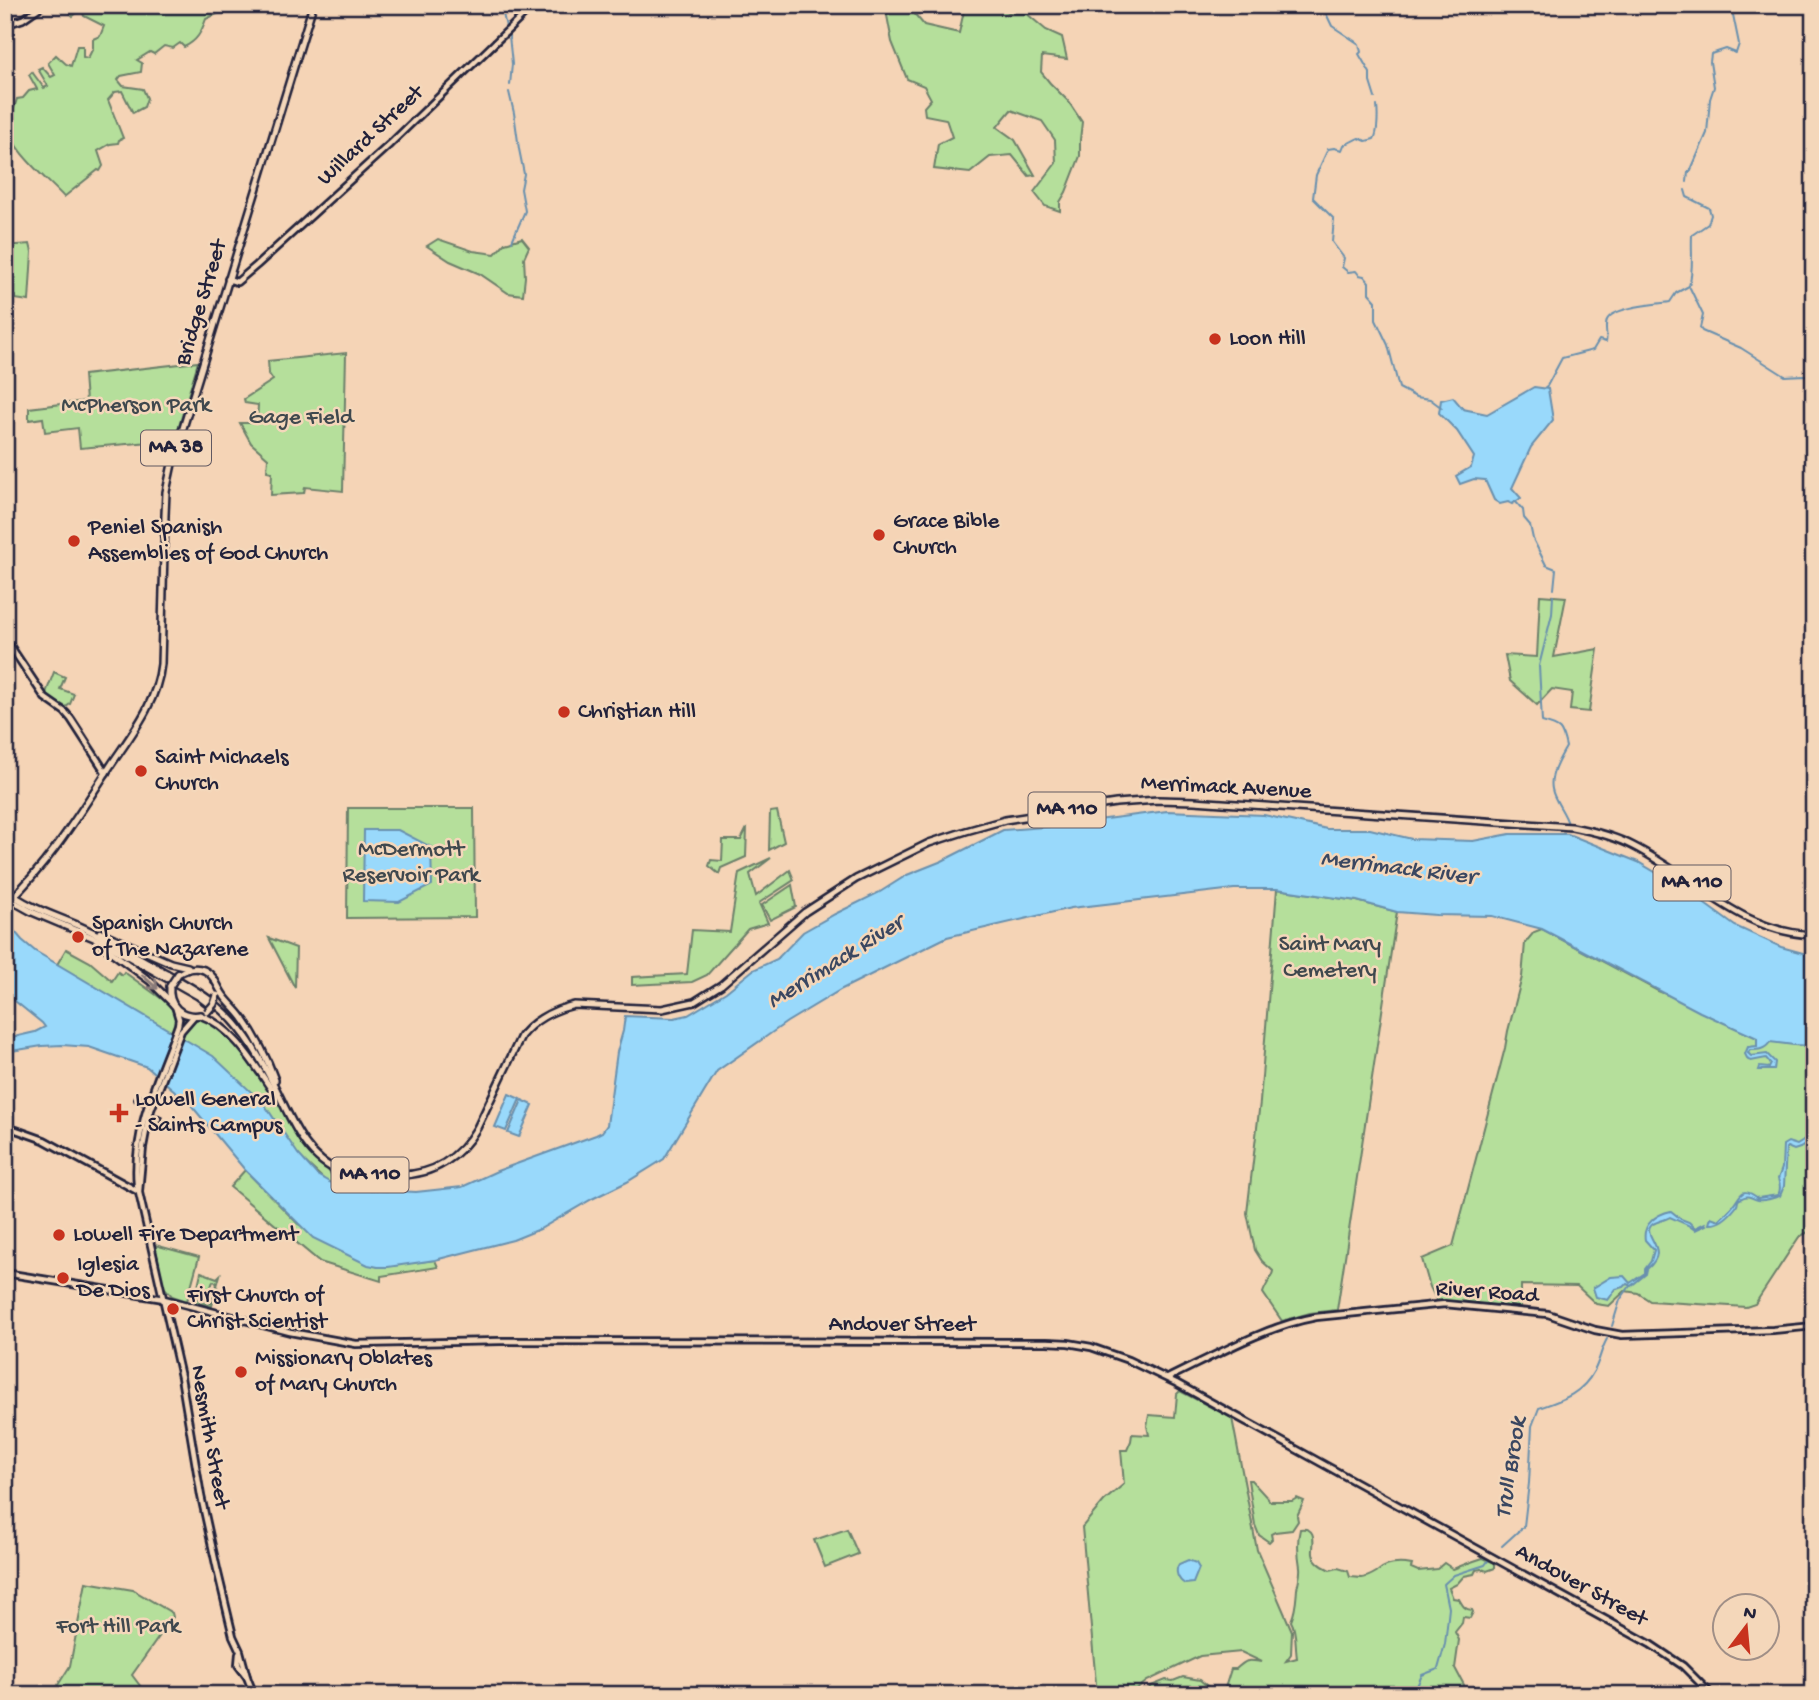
<svg xmlns="http://www.w3.org/2000/svg" width="1819" height="1700" font-family="'Gochi Hand',sans-serif">
  <rect width="100%" height="100%" fill="#f5d4b6"/>
  <filter id="ink" filterUnits="userSpaceOnUse"><feTurbulence type="fractalNoise" baseFrequency=".0143" numOctaves="2"/><feDisplacementMap in="SourceGraphic" scale="14" xChannelSelector="R" yChannelSelector="G"/><feConvolveMatrix kernelMatrix="1 2 1 2 8 2 1 2 1" color-interpolation-filters="sRGB"/></filter>
  <g filter="url(#ink)">
    <!-- green -->
    <g fill="#b5df9b" stroke="#6c806b" stroke-width="2">
      <path d="M64,5H242L223,11L206,19C201,33 197,41 184,47L180,43L173,48L164,46L154,54L150,52L137,60L142,63L141,72L121,76L118,80L123,86L143,89L147,98L144,107L133,113L122,91L115,92L108,100L123,138L119,140L118,143L110,144L98,151L103,166L100,171L98,170L64,197C43,175 5,146 5,114L14,108L17,99L23,98L29,91L37,89L29,75L32,72L44,88L48,86L38,69L42,67L51,77L55,75L48,63L56,55L66,64L71,66L77,46H83V57L88,58L93,48V39L100,36L104,26L84,16L80,5L76,6L78,12L73,16Z"/>
      <polygon points="885,5 907,5 924,25 959,33 964,11 964,5 997,5 1010,13 1026,13 1046,30 1062,37 1067,59 1042,56 1041,72 1050,83 1068,101 1082,122 1080,140 1080,156 1066,192 1060,202 1060,211 1045,206 1034,192 1056,163 1055,140 1042,121 1011,110 997,127 1015,140 1035,175 1029,176 1012,155 990,157 970,173 934,169 938,144 952,137 946,119 925,115 924,107 931,99 924,86 907,79 892,42"/>
      <polygon points="522,238 529,247 524,258 525,277 523,295 508,293 480,274 450,261 427,246 438,239 473,251 495,254 505,243"/>
      <polygon points="30,244 32,252 29,301 15,299 15,296 5,294 5,246"/>
      <polygon points="346,353 343,491 305,487 304,493 271,495 272,472 267,471 268,458 251,443 240,423 257,423 258,405 245,403 244,399 273,380 269,374 268,361"/>
      <polygon points="198,362 177,433 162,434 162,441 80,448 78,428 45,432 43,418 29,420 29,408 86,401 84,375"/>
      <polygon points="1540,595 1566,597 1554,657 1598,649 1589,712 1570,710 1572,692 1552,689 1537,705 1510,681 1505,655 1537,657"/>
      <polygon points="54,672 65,677 60,689 74,694 70,704 66,707 51,699 46,693"/>
      <polygon points="348,808 474,808 475,917 347,918"/>
      <polygon points="777,811 784,842 769,850 770,812"/>
      <polygon points="747,828 746,857 721,868 719,874 709,866 711,860 722,861 723,840 741,840"/>
      <polygon points="771,858 750,874 756,896 790,870 794,880 759,903 768,923 748,929 707,975 692,982 632,985 632,977 687,974 692,930 730,932 739,873"/>
      <polygon points="792,885 796,907 770,920 762,905"/>
      <path d="M1277,889L1357,901L1397,912L1337,1310L1310,1313L1282,1321L1263,1293C1266,1284 1272,1278 1273,1271L1262,1261L1255,1250L1247,1213L1260,1102Z"/>
      <polygon points="1542,929 1658,991 1794,1045 1814,1046 1814,1222 1810,1231 1799,1237 1755,1304 1746,1307 1650,1301 1638,1293 1625,1291 1609,1306 1596,1304 1577,1286 1521,1285 1521,1309 1437,1301 1430,1287 1422,1259 1453,1246 1505,1048 1508,1031 1522,977 1525,943 1534,932"/>
      <polygon points="269,938 296,948 295,988"/>
      <polygon points="66,949 90,962 112,981 118,972 122,975 124,972 190,1019 201,1018 224,1029 335,1180 332,1187 301,1158 55,968"/>
      <polygon points="245,1170 298,1224 378,1267 435,1260 438,1267 381,1276 381,1281 320,1262 230,1187"/>
      <polygon points="155,1245 199,1257 187,1301 172,1296 163,1286"/>
      <polygon points="201,1272 217,1278 220,1275 217,1286 216,1282 213,1281 210,1290 214,1291 215,1287 217,1287 212,1306 194,1301 195,1298 211,1303 213,1295 197,1290"/>
      <path d="M1180,1391L1232,1418L1257,1550L1292,1631L1291,1654L1286,1661L1297,1658C1295,1646 1297,1631 1291,1621C1296,1610 1296,1601 1297,1589C1298,1581 1301,1575 1300,1567C1298,1555 1297,1540 1300,1529C1319,1527 1312,1545 1313,1554C1314,1562 1324,1567 1330,1570L1338,1568L1348,1571L1350,1577C1352,1577 1360,1578 1362,1578C1369,1577 1373,1574 1378,1571C1387,1563 1401,1563 1412,1565L1411,1568L1418,1571L1437,1569L1444,1563L1453,1569C1464,1565 1472,1561 1483,1558L1495,1563V1568L1487,1571L1482,1569L1476,1570L1474,1574L1464,1576L1457,1584L1449,1588L1453,1598L1459,1599C1463,1606 1464,1609 1472,1610L1473,1612L1470,1618L1463,1617L1462,1623L1455,1632L1459,1640L1455,1668L1464,1685L1462,1695H1144L1151,1686L1166,1680L1173,1681L1183,1677L1200,1680L1213,1691H1224L1231,1669H1236C1247,1659 1247,1660 1262,1662L1241,1652L1200,1656L1147,1681L1130,1695H1097L1082,1527L1104,1501L1124,1484L1121,1450H1127L1131,1441L1132,1434L1149,1435L1147,1426L1149,1415L1175,1417L1177,1394Z"/>
      <polygon points="1248,1480 1251,1480 1270,1501 1292,1501 1297,1498 1304,1501 1297,1516 1298,1521 1292,1530 1275,1532 1271,1534 1272,1539 1269,1542 1259,1535 1255,1525"/>
      <polygon points="847,1529 858,1554 825,1567 814,1540"/>
      <polygon points="86,1582 133,1590 172,1613 173,1617 132,1675 147,1695 54,1695 58,1685 70,1666"/>
    </g>
    <!-- water -->
    <g fill="#99d9fb" stroke="#6990ae" stroke-width="2">
      <polygon points="1534,387 1548,389 1553,420 1531,447 1512,488 1521,498 1512,504 1508,502 1500,504 1494,500 1485,480 1474,479 1460,484 1456,476 1471,467 1474,457 1457,431 1439,413 1441,400 1453,397 1463,409 1487,414"/>
      <path d="M1167,811L1264,815L1327,829H1370L1412,839L1473,841L1510,834H1568L1638,862L1687,891L1735,926L1781,947L1814,956V1046L1794,1045L1770,1042C1765,1050 1758,1050 1750,1050L1748,1053L1751,1056L1767,1054L1775,1062L1774,1070H1759L1760,1067L1769,1068L1771,1064L1766,1058L1751,1061L1748,1060L1745,1054L1748,1047L1757,1046V1038L1700,1012L1542,929L1492,916L1436,915L1397,912L1357,901L1277,889H1234L1071,908L947,937L842,989L787,1022L717,1071L664,1159L627,1182L592,1199L540,1229L513,1240L435,1260L388,1267H378L368,1265L313,1238L245,1170L191,1105L147,1067L89,1047L62,1045L42,1046L5,1052V1039L35,1032L45,1027L42,1023L5,993V920L22,940L35,951L213,1056L264,1104L298,1154L317,1175L340,1188L416,1192L462,1187L497,1171L596,1135L602,1132L607,1125L617,1052L623,1031L625,1016L674,1018L688,1015L726,992L753,970L777,959L803,932L835,914L880,892L907,875L942,861L1003,830L1044,827Z"/>
      <polygon points="364,830 398,830 431,847 432,885 399,902 363,901"/>
      <polygon points="509,1094 520,1099 506,1131 495,1127"/>
      <polygon points="522,1100 533,1105 519,1137 508,1133"/>
      <path d="M1814,1134V1139L1800,1148L1794,1150L1787,1147L1786,1148L1784,1186L1780,1196C1774,1198 1764,1201 1758,1200C1752,1199 1749,1194 1742,1198C1735,1201 1740,1201 1736,1207C1729,1216 1720,1225 1709,1224L1711,1217L1719,1220C1724,1215 1728,1212 1732,1207C1741,1196 1741,1185 1758,1198L1778,1195C1781,1190 1780,1184 1778,1179L1782,1168L1783,1145L1788,1142L1797,1145Z"/>
      <path d="M1671,1211L1681,1219L1689,1222L1695,1228L1705,1223L1706,1225L1695,1230L1688,1225L1670,1217C1665,1220 1658,1221 1653,1224C1638,1235 1673,1248 1647,1269L1646,1274L1631,1286L1627,1284L1624,1287L1616,1289L1608,1300L1596,1297L1593,1288L1611,1277L1624,1276L1630,1283L1645,1273V1269L1651,1261L1654,1250L1645,1240C1642,1224 1657,1214 1671,1211Z"/>
      <path d="M1188,1560L1196,1563L1199,1568L1193,1583L1185,1584C1178,1580 1174,1571 1179,1564Z"/>
    </g>
    <g fill="none" stroke-linecap="round" stroke-linejoin="round">
      <!-- stream -->
      <g stroke="#6990ae" stroke-width="2">
        <polyline points="501,5 506,27"/>
        <polyline points="1322,5 1332,26 1359,44 1361,52 1359,54 1370,73 1370,82 1375,98"/>
        <polyline points="509,36 512,64 510,85"/>
        <polyline points="509,92 514,113 519,149 524,174 521,189 525,211 512,241"/>
        <path d="M1377,106C1378,114 1378,133 1374,139L1366,141L1359,138C1353,140 1350,143 1344,145L1342,150L1334,148L1328,149L1316,175L1313,198L1334,219L1332,242L1344,258L1342,267L1348,272L1356,271L1359,275L1364,276L1369,282V293L1376,301V320L1388,345L1399,388L1416,397L1430,399L1442,408"/>
        <polyline points="1687,182 1688,172 1690,172 1707,133 1710,99 1714,87 1710,62 1711,54 1726,49 1736,53 1739,44 1731,5"/>
        <polyline points="1690,288 1703,315 1700,328 1702,331 1741,348 1785,376 1804,375 1814,377"/>
        <path d="M1546,388L1562,358L1593,350L1599,340L1606,342C1608,334 1604,328 1607,320C1613,307 1656,304 1670,302L1676,293L1689,286C1694,269 1691,253 1692,235L1708,224L1711,215L1709,208L1687,197L1685,190"/>
        <polyline points="1515,501 1523,510 1524,518 1530,525 1533,539 1546,565 1556,569 1554,589"/>
        <path d="M1553,596L1552,614L1539,666L1542,722C1561,727 1562,728 1566,747C1560,758 1549,775 1552,789C1554,801 1565,812 1568,824"/>
        <polyline points="1612,1326 1620,1300 1630,1286"/>
        <path d="M1502,1546L1524,1526L1529,1483L1532,1426L1539,1408C1562,1400 1582,1394 1594,1371C1600,1360 1601,1349 1607,1339"/>
        <polyline points="1417,1689 1425,1695"/>
        <polyline points="1392,1695 1395,1692 1398,1695"/>
        <polyline points="1413,1695 1422,1675 1438,1669 1445,1644 1449,1608 1444,1584 1454,1575 1485,1565 1490,1558"/>
      </g>
      <!-- secondary casing -->
      <g stroke="#22223b" stroke-width="10">
        <g id="secondary">
          <polyline points="5,25 23,19 43,5"/>
          <polyline points="228,279 237,282 257,265 390,144 534,5"/>
          <polyline points="5,644 11,647 45,698 65,712 71,719 106,773"/>
          <path d="M176,1009L179,1019L178,1025C160,1076 132,1128 137,1184L181,1377L201,1496L217,1569L233,1636L240,1651L247,1677"/>
          <polyline points="138,1099 144,1101 150,1098"/>
          <polyline points="148,1122 152,1118 158,1119"/>
          <polyline points="5,1126 44,1140 139,1192"/>
          <polyline points="139,1191 143,1147 149,1115 181,1031 194,1016"/>
          <polyline points="5,1273 164,1299 290,1332 356,1344 500,1341 1047,1342 1068,1343 1091,1347 1128,1360 1176,1383 1650,1644 1683,1666 1712,1695"/>
          <path d="M1168,1378C1214,1356 1266,1326 1316,1317L1445,1304L1548,1314L1595,1330L1622,1335L1773,1330L1814,1326"/>
          <polyline points="239,1654 238,1665 247,1677 254,1695"/>
        </g>
      </g>
      <!-- primary casing -->
      <g stroke="#22223b" stroke-width="10">
        <g id="primary">
          <path d="M5,889C29,909 58,916 86,929C112,941 136,956 161,970C178,980 196,989 211,1001C239,1021 256,1050 272,1081C289,1113 303,1158 341,1172C359,1178 381,1175 400,1175C434,1175 460,1157 477,1128L521,1036C534,1020 553,1010 574,1005L662,1009L694,1002L721,985L805,912L856,879L929,843L966,831L1005,820L1116,803L1158,800L1194,801L1572,827C1593,831 1614,836 1633,846C1696,878 1738,932 1814,935"/>
          <polyline points="5,897 32,912 101,941 198,996 214,1008"/>
          <path d="M5,905C47,866 78,816 109,768C130,736 157,704 161,664L165,515L166,492L172,464L313,5"/>
          <polyline points="100,932 171,963 188,967"/>
          <polyline points="98,942 150,981 173,1004"/>
          <path d="M178,974C186,969 194,966 204,970C215,975 217,987 224,996C229,1003 236,1009 242,1017C256,1036 267,1058 275,1080"/>
          <path d="M170,986C168,1006 181,1018 201,1015"/>
          <path d="M200,1015C234,1027 256,1067 276,1096"/>
        </g>
      </g>
      <!-- secondary -->
      <use href="#secondary" stroke="#f4d7ba" stroke-width="4.5"/>
      <!-- primary -->
      <use href="#primary" stroke="#f4d7ba" stroke-width="5"/>
      <!-- primary-bridge casing -->
      <g stroke="#22223b" stroke-width="10" stroke-linecap="butt">
        <g id="primary-bridge">
          <polyline points="170,986 178,974"/>
          <polyline points="207,1012 214,1004 217,995"/>
        </g>
      </g>
      <!-- primary-bridge -->
      <use href="#primary-bridge" stroke="#f4d7ba" stroke-width="5"/>
    </g>
    <!-- one-way arrows -->
    <defs><path id="oneway-shaft" d="M-6 0H5M1.5-3L5.5 0L1.5 3" fill="none" stroke-width="1.6" stroke-linecap="round" stroke-linejoin="round" transform="scale(1.75)"/></defs>
    <use stroke="#8b7c7a" href="#oneway-shaft" transform="translate(150 982) rotate(42)"/>
  </g>
  <!-- markers -->
  <g fill="#c8321e" stroke="#f4d7ba" stroke-width="2.5">
    <circle cx="1215" cy="339" r="7"/>
    <circle cx="879" cy="535" r="7"/>
    <circle cx="74" cy="541" r="7"/>
    <circle cx="564" cy="712" r="7"/>
    <circle cx="141" cy="771" r="7"/>
    <circle cx="78" cy="937" r="7"/>
    <path d="M115.5 1102.5h7v7h7v7h-7v7h-7v-7h-7v-7h7z"/>
    <circle cx="59" cy="1235" r="7"/>
    <circle cx="63" cy="1278" r="7"/>
    <circle cx="173" cy="1309" r="7"/>
    <circle cx="241" cy="1372" r="7"/>
  </g>
  <g text-anchor="middle" dominant-baseline="central" stroke-width="5" stroke-linejoin="round" paint-order="stroke">
    <!-- shield labels -->
    <g fill="#f4d7ba" stroke="#615861" stroke-width="2">
      <rect x="141" y="430.5" width="70" height="35" rx="5"/>
      <rect x="1028.5" y="792.5" width="77" height="35" rx="5"/>
      <rect x="1653.5" y="865.5" width="77" height="35" rx="5"/>
      <rect x="331.5" y="1157.5" width="77" height="35" rx="5"/>
    </g>
    <g font-size="21" font-weight="bold" fill="#22223b">
      <text x="176" y="448">MA 38</text>
      <text x="1067" y="810">MA 110</text>
      <text x="1692" y="883">MA 110</text>
      <text x="370" y="1175">MA 110</text>
    </g>
    <!-- street labels -->
    <g font-size="23" fill="#22223b" stroke="#f4d7ba">
      <text transform="translate(371 136) rotate(-43)">Willard Street</text>
      <text transform="translate(202 303) rotate(-73)">Bridge Street</text>
      <text transform="translate(1226 788) rotate(3)">Merrimack Avenue</text>
      <text transform="translate(1487 1293) rotate(4)">River Road</text>
      <text x="902" y="1325">Andover Street</text>
      <text transform="translate(209 1437) rotate(80)">Nesmith Street</text>
      <text transform="translate(1581 1586) rotate(29)">Andover Street</text>
    </g>
    <!-- poi labels -->
    <g font-size="23" fill="#22223b" stroke="#f4d7ba" text-anchor="start">
      <text x="1229" y="339">Loon Hill</text>
      <text x="893" y="522">Grace Bible<tspan x="893" dy="26">Church</tspan></text>
      <text x="88" y="528">Peniel Spanish<tspan x="88" dy="26">Assemblies of God Church</tspan></text>
      <text x="578" y="712">Christian Hill</text>
      <text x="155" y="758">Saint Michaels<tspan x="155" dy="26">Church</tspan></text>
      <text x="92" y="924">Spanish Church<tspan x="92" dy="26">of The Nazarene</tspan></text>
      <text x="135" y="1100">Lowell General<tspan x="135" dy="26">- Saints Campus</tspan></text>
      <text x="73" y="1235">Lowell Fire Department</text>
      <text x="77" y="1265">Iglesia<tspan x="77" dy="26">De Dios</tspan></text>
      <text x="187" y="1296">First Church of<tspan x="187" dy="26">Christ Scientist</tspan></text>
      <text x="255" y="1359">Missionary Oblates<tspan x="255" dy="26">of Mary Church</tspan></text>
    </g>
    <!-- park labels -->
    <g font-size="23" fill="#3f484e" stroke="#f4d7ba">
      <text x="136" y="406">McPherson Park</text>
      <text x="301" y="418">Gage Field</text>
      <text x="411" y="850">McDermott<tspan x="411" dy="26">Reservoir Park</tspan></text>
      <text x="1330" y="945">Saint Mary<tspan x="1330" dy="26">Cemetery</tspan></text>
      <text x="118" y="1627">Fort Hill Park</text>
    </g>
    <!-- water labels -->
    <g font-size="24" font-style="italic" fill="#3a4761" stroke="#f4d7ba">
      <text transform="translate(1398 869) rotate(7)">Merrimack River</text>
      <text transform="translate(836 963) rotate(-32)">Merrimack River</text>
      <text transform="translate(1512 1468) rotate(-81)">Trull Brook</text>
    </g>
  </g>
  <!-- margin -->
  <rect width="1819" height="1700" fill="none" stroke="#f4d7ba" stroke-width="28"/>
  <rect x="14" y="14" width="1791" height="1672" fill="none" stroke="#22223b" stroke-width="2.5" filter="url(#ink)"/>
  <!-- north arrow -->
  <g transform="translate(1746 1627) rotate(16)"><circle r="33" fill="#f4d7ba" stroke="#a08f87" stroke-width="2"/>
  <path d="M0-5L12 26L0 18L-12 26Z" fill="#c8321e"/>
  <text y="-10" font-size="19" font-weight="bold" text-anchor="middle" fill="#22223b">N</text>
  </g>
</svg>
